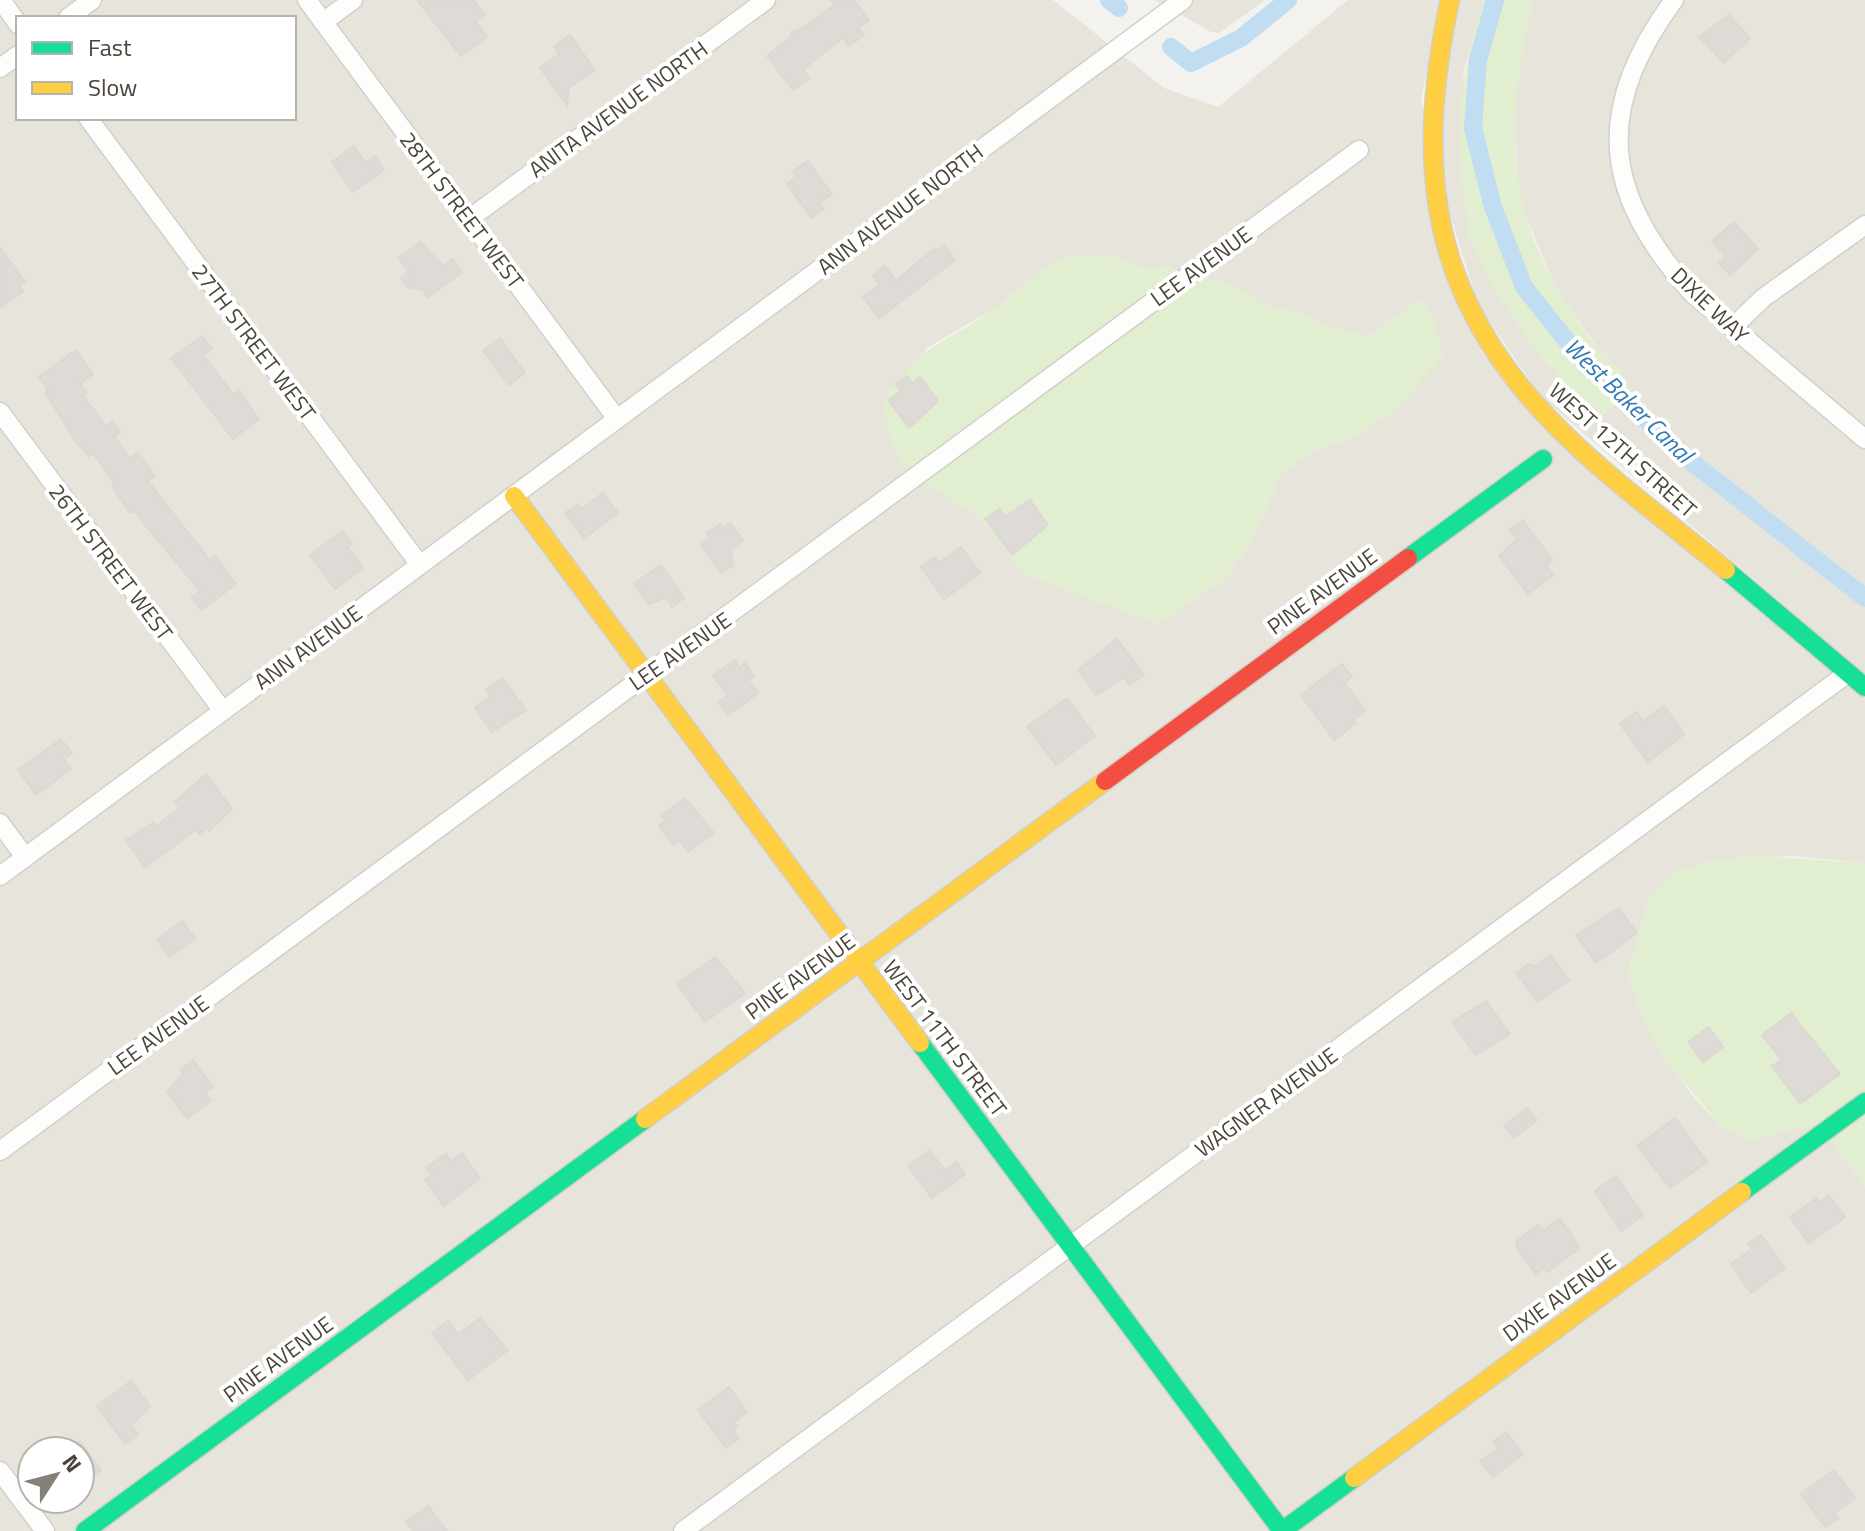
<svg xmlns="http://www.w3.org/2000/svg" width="1865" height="1531" font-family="'Titillium Web',sans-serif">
  <rect width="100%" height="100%" fill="#f4f2ee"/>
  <!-- residential -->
  <g fill="#e7e4dc" fill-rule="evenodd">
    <path d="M0,0H1053L1164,88L1218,107L1348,0H1441L1421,100L1482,352L1865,699V863L1792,856L1714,860L1648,898L1628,975L1653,1041L1695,1099L1723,1127L1779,1132L1801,1127L1823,1130L1865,1186V1531H0ZM18,18H294V118H18ZM1106,255L1147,269L1164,266L1227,284L1246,292L1259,304L1292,311L1329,327L1368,337L1422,299L1443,357L1355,436L1316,450L1282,472L1250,545L1225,578L1158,623L1026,575L973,512L952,498L925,349L997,307L1030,279L1064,257ZM32,1451H80V1499H32Z"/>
    <polygon points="1155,0 1265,0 1219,33 1211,32"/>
    <polygon points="1460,0 1485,0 1463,72 1512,317 1546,362 1581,399 1605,413 1625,394 1619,369 1598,349 1556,289 1519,200 1514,117 1519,59 1532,0 1865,0 1865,674 1542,398 1478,305 1445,198 1440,99"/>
  </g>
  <!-- green -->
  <g fill="#e1eecf">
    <path d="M1485,0H1532C1509,116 1500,200 1567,305C1577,320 1587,337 1599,350C1610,362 1624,370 1629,387L1605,414C1572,394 1550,367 1527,337C1505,307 1483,276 1472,241C1466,225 1465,204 1463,187C1455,120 1462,63 1485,0Z"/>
    <path d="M1106,255L1147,269L1164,266L1227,284L1246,292L1259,304L1292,311L1329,327L1368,337L1422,299L1433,318L1443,357L1392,412L1355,436L1316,450L1282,472L1250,545L1225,578L1158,623L1025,575L973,512L914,478L893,450L883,404C917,342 947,345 998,306C1019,290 1038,268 1063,258C1074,254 1093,256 1106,255Z"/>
    <polygon points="1753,856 1865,863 1865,1186 1823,1130 1801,1127 1750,1140 1723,1127 1669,1066 1653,1041 1628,975 1648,898 1675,871 1714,860"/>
  </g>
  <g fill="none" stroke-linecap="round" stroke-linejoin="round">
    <!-- canal -->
    <g stroke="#c0ddf1" stroke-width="18">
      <polyline points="1109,0 1119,8"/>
      <polyline points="1495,0 1478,60 1473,128 1493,207 1524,287 1579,356 1683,455 1865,598"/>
      <polyline points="1171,47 1191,63 1241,38 1288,0"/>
    </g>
  </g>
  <!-- building -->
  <g fill="#dedbd6" stroke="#dcd9d4" stroke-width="2">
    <polygon points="417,0 473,0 485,15 476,22 487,37 461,56"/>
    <polygon points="831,0 854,0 869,20 858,28 864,35 849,46 843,38 821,55 803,70 809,78 793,90 767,56 791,37 792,32 802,29 834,5"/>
    <polygon points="1729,15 1750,38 1724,63 1699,37"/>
    <polygon points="570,35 595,70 569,88 567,105 540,68 559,54 554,46"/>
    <polygon points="354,146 366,163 375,156 384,170 353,192 332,162"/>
    <polygon points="808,161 832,194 820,202 824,209 811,218 787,184 796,177 792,172"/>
    <polygon points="1734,222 1758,249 1730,275 1719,263 1726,256 1712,241"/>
    <polygon points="420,242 443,266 453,259 462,272 428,297 423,290 407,287 401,278 409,272 399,258"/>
    <polygon points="944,245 955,260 879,318 863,297 879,285 873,276 885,266 896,281 934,248 936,252"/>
    <polygon points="0,247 25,282 19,286 23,291 0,308"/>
    <polygon points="202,336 212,349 203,355 234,395 239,391 259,419 233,439 171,358"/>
    <polygon points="500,338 525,373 509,385 483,351"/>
    <polygon points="76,350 93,374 80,383 87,393 83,396 106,426 112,421 120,432 114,437 130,458 138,453 155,476 148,481 168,507 210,560 215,556 236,584 201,610 191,597 200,591 134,511 130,513 112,486 115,484 93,453 89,456 77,443 45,392 48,390 39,377"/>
    <polygon points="907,376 912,383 920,377 938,401 909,428 888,400 901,391 896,384"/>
    <polygon points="603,493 618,513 584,538 565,513 578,504 581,509"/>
    <polygon points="1030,500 1048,525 1012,555 985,519 999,509 1005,517"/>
    <polygon points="1523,520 1552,560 1546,565 1553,575 1528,594 1499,556 1517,539 1509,530"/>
    <polygon points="730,523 743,540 730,550 734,564 721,573 701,545 710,538 707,533 720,524 723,529"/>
    <polygon points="343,531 352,544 348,547 363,568 335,589 310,555"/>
    <polygon points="961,547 980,573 944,599 921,567 934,557 939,563"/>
    <polygon points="661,565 684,598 672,607 666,597 649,604 634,584"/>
    <polygon points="1117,639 1144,675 1130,685 1124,677 1096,695 1078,670"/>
    <polygon points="735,660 739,668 745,663 754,676 748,680 758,693 728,715 718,702 728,695 713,676"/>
    <polygon points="1342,664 1352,677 1344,682 1365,711 1354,720 1356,723 1334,740 1301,695"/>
    <polygon points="502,678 526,710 492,732 475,708 490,697 486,690"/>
    <polygon points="1067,698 1095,736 1056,765 1027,727"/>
    <polygon points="1664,706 1684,734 1648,762 1620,724 1637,712 1643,721"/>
    <polygon points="61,739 72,753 64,759 71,769 36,795 18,770"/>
    <polygon points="206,774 232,809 209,831 207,828 199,834 196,830 145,867 126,840 154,822 156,826 180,808 175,802"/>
    <polygon points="685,798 714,833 688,852 679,841 673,845 659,826 665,821 661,816"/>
    <polygon points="1619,908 1637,933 1596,963 1576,935"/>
    <polygon points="182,921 195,938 169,957 157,940"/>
    <polygon points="1550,955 1569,980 1538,1002 1516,973 1528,964 1536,966"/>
    <polygon points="715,957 745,993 705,1022 677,984"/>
    <polygon points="1486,1001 1510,1034 1476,1055 1452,1022"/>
    <polygon points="1791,1013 1840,1074 1800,1104 1772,1066 1781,1060 1762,1035"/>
    <polygon points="1709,1027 1723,1047 1703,1062 1688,1042"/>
    <polygon points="193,1060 213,1087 205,1093 211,1101 187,1118 167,1092 183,1074 180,1070"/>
    <polygon points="1527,1108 1537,1120 1514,1138 1504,1126"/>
    <polygon points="1675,1118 1707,1162 1670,1188 1637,1146"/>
    <polygon points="930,1151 945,1170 956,1162 965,1174 932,1198 908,1166"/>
    <polygon points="462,1153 480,1178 444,1206 425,1180 432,1175 426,1168 446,1154 451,1161"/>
    <polygon points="1616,1176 1643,1215 1621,1231 1595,1191"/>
    <polygon points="1829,1195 1845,1217 1809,1243 1790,1217 1817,1198 1820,1202"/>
    <polygon points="1560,1218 1580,1248 1547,1272 1544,1268 1536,1274 1516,1247 1517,1241 1538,1225 1543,1231"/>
    <polygon points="1761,1235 1785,1268 1751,1293 1731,1264 1752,1249 1748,1244"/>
    <polygon points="480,1318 508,1350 468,1380 432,1333 448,1321 458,1334"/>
    <polygon points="131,1381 150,1406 131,1425 138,1435 125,1444 97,1406"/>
    <polygon points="729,1387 747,1412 734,1422 737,1426 733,1429 739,1438 726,1448 698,1410"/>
    <polygon points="1506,1432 1523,1454 1493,1477 1480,1461 1498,1449 1493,1442"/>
    <polygon points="80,1441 101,1470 88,1479 80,1469"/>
    <polygon points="1834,1470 1855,1498 1834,1513 1838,1518 1825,1527 1801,1494"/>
    <polygon points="428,1506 447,1531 413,1531 406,1522"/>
  </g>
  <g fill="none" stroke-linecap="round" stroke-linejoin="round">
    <!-- street casing -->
    <g stroke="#d2d0cb" stroke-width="21">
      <g id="street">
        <polyline points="1,0 18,24"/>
        <polyline points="307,0 617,419"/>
        <path d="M1674,0C1593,109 1602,194 1693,294L1865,439"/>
        <polyline points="68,18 92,0"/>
        <polyline points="323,22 353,0"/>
        <polyline points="0,68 18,55"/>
        <polyline points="88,118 420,565"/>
        <polyline points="469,219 766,0"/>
        <polyline points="1732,328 1763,298 1865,225"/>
        <polyline points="0,412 223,711"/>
        <polyline points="0,823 25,857"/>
        <polyline points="0,876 1183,0"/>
        <path d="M0,1151C453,817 906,484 1359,150"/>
        <polyline points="0,1471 45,1531"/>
        <polyline points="683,1531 1848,673"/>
      </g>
    </g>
    <!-- fast casing -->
    <g stroke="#d3cfc5" stroke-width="21">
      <g id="fast">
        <polyline points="1408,558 1543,459"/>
        <polyline points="1726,570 1865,687"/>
        <polyline points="920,1043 1282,1531 1354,1478"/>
        <polyline points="1742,1192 1865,1102"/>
        <polyline points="85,1531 645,1119"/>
      </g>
    </g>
    <!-- slow casing -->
    <g stroke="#d3cfc5" stroke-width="21">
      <g id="slow">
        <path d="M1450,0C1413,171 1431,301 1559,429C1610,480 1671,524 1726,570"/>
        <polyline points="514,496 920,1043"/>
        <polyline points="645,1119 1105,781"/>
        <polyline points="1354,1478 1742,1192"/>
      </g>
    </g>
    <!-- jam casing -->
    <g stroke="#d3cfc5" stroke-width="21">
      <polyline id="jam" points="1105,781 1408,558"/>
    </g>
    <!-- street -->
    <use href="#street" stroke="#fdfdfc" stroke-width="18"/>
    <!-- fast -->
    <use href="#fast" stroke="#16e098" stroke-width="18"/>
    <!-- slow -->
    <use href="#slow" stroke="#ffcf43" stroke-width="18"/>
    <!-- jam -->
    <use href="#jam" stroke="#f24e42" stroke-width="18"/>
  </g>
  <g text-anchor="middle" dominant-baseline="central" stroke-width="8" stroke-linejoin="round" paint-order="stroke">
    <!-- street labels -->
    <g font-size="22" fill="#4b4439" stroke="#fff">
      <text transform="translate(618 109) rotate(-36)">ANITA AVENUE NORTH</text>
      <text transform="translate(900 209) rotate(-37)">ANN AVENUE NORTH</text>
      <text transform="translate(462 210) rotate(53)">28TH STREET WEST</text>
      <text transform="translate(1201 266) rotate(-36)">LEE AVENUE</text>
      <text transform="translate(1710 305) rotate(44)">DIXIE WAY</text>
      <text transform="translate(254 342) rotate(53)">27TH STREET WEST</text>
      <text transform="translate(1623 450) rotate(42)">WEST 12TH STREET</text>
      <text transform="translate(111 562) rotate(53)">26TH STREET WEST</text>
      <text transform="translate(1322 591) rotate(-36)">PINE AVENUE</text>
      <text transform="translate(308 647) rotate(-36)">ANN AVENUE</text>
      <text transform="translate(680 651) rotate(-35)">LEE AVENUE</text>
      <text transform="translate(800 976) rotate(-36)">PINE AVENUE</text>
      <text transform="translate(158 1035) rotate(-36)">LEE AVENUE</text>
      <text transform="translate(945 1038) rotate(53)">WEST 11TH STREET</text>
      <text transform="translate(1266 1102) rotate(-36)">WAGNER AVENUE</text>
      <text transform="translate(1559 1297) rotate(-36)">DIXIE AVENUE</text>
      <text transform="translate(278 1359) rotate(-36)">PINE AVENUE</text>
    </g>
    <!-- water labels -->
    <g font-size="24" font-style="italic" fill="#2e7ab2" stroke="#fff">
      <text transform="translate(1629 400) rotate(44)">West Baker Canal</text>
    </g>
  </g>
  <!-- legend -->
  <rect x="16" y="16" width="280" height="104" fill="#ffffff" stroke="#b7b4b0" stroke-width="2"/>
  <rect x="32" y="42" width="40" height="12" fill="#16e098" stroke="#b7b4b0" stroke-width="2"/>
  <text x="88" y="56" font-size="24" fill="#4b4439">Fast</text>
  <rect x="32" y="82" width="40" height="12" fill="#ffcf43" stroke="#b7b4b0" stroke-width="2"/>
  <text x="88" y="96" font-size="24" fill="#4b4439">Slow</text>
  <!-- north arrow -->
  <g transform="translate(56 1475) rotate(54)"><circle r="38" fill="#ffffff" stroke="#b7b4b0" stroke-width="2"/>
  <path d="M0-6L14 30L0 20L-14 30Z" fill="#868178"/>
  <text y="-12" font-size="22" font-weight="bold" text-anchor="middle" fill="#4b4439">N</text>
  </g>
</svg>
